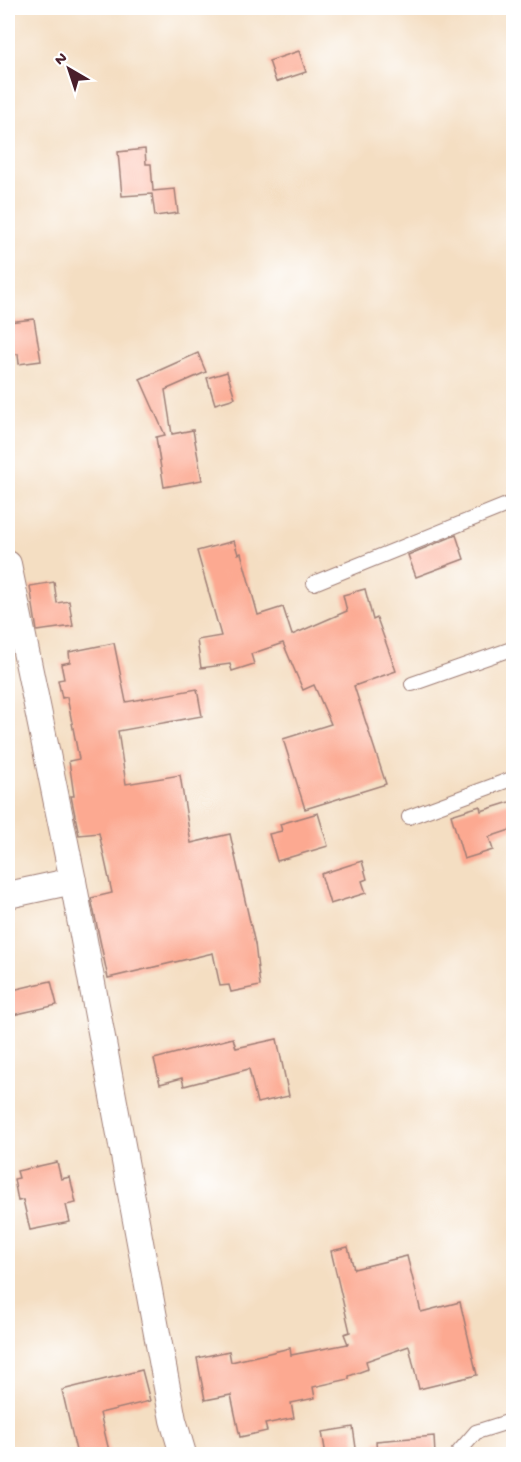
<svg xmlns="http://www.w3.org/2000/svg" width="521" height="1462" font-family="'Gochi Hand',sans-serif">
  <rect width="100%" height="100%" fill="#fff"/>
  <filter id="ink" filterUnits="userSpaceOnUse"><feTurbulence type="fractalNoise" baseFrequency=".0167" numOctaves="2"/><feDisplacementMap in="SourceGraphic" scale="12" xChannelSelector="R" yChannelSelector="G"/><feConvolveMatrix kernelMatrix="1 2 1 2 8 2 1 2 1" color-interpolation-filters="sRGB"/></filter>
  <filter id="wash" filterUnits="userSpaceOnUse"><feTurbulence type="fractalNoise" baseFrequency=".008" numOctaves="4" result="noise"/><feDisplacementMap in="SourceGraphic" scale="24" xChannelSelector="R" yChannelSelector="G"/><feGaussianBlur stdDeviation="1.35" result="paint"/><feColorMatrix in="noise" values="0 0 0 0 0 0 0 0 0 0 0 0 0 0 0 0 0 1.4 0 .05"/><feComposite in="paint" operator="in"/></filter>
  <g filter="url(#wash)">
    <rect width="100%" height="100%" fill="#f4dec2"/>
    <g id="blocks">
      <!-- building -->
      <g fill="#fca991">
        <polygon points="299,51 306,72 276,82 269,61"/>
        <polygon points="145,149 146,164 151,164 153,191 175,189 178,213 155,216 152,194 122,196 118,152"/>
        <polygon points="34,319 41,361 19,364 18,354 8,356 8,322"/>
        <polygon points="198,353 206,372 165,390 172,434 193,430 202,480 164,487 156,437 165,435 140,379"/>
        <polygon points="227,372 235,398 215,404 207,378"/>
        <polygon points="456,535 464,559 416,577 408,555"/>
        <polygon points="234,541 238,554 241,553 258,615 283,607 292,635 347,611 343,595 365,589 373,620 377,618 396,671 354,686 386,784 305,809 283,739 331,724 314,685 303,690 283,643 251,654 254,664 232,671 230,664 201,668 197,640 221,636 197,551"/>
        <polygon points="54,582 57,603 69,601 73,626 37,631 30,586"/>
        <polygon points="114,643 126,702 197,689 202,716 118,731 126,784 180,775 191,843 230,834 255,944 260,986 231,992 229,985 220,986 213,953 108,978 91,898 112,893 99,833 79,835 71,796 74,796 69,761 79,759 67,697 62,698 58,680 64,679 61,664 70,662 69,652"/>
        <polygon points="513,801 513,829 489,837 493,850 464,859 451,815 480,806 481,811"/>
        <polygon points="318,813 328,846 277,861 269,834 282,831 280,824"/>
        <polygon points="362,861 367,879 362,881 366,893 330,904 321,874"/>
        <polygon points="51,981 57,1005 8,1016 8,991"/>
        <polygon points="233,1038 236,1048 277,1039 289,1096 257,1103 249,1069 184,1086 182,1078 160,1084 154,1059"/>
        <polygon points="57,1162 61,1179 70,1177 76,1203 66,1205 70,1222 30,1230 23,1200 18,1201 14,1179 19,1178 17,1171"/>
        <polygon points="348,1247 354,1269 407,1256 421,1312 460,1302 477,1375 419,1389 409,1346 366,1361 368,1369 349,1376 349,1379 313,1387 315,1398 291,1403 294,1418 265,1424 267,1431 240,1437 231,1395 205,1400 197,1358 229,1351 231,1362 290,1348 291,1355 348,1344 344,1334 350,1332 331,1251"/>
        <polygon points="142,1370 150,1401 100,1413 110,1455 77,1455 62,1390"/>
        <polygon points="353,1427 357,1455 326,1455 322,1432"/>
        <polygon points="434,1436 435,1455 377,1455 376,1441"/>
      </g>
    </g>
  </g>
  <g filter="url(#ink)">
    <use href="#blocks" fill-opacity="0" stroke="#9f7e76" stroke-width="1.5"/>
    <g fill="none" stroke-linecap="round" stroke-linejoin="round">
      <!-- service casing -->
      <g stroke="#9f7e76" stroke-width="16">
        <g id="service">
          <polyline points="314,583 514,502"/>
          <polyline points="412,684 514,648"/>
          <polyline points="409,817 514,778"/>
          <polyline points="457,1454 476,1432 514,1420"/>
        </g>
      </g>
      <!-- minor casing -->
      <g stroke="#9f7e76" stroke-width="28">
        <g id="minor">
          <polyline points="8,564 73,881 173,1420 183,1454"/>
          <polyline points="8,895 73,881"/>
        </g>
      </g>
      <!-- service -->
      <use href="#service" stroke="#fff" stroke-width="14"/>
      <!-- minor -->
      <use href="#minor" stroke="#fff" stroke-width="26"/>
    </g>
  </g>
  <!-- margin -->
  <rect width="521" height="1462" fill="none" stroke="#fff" stroke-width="30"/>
  <!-- north arrow -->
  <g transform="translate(69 69) rotate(321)" stroke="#ffffff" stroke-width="4.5" paint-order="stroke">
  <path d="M0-4.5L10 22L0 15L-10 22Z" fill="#4a1f2b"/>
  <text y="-9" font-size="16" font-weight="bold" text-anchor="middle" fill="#4a1f2b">N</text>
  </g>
</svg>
